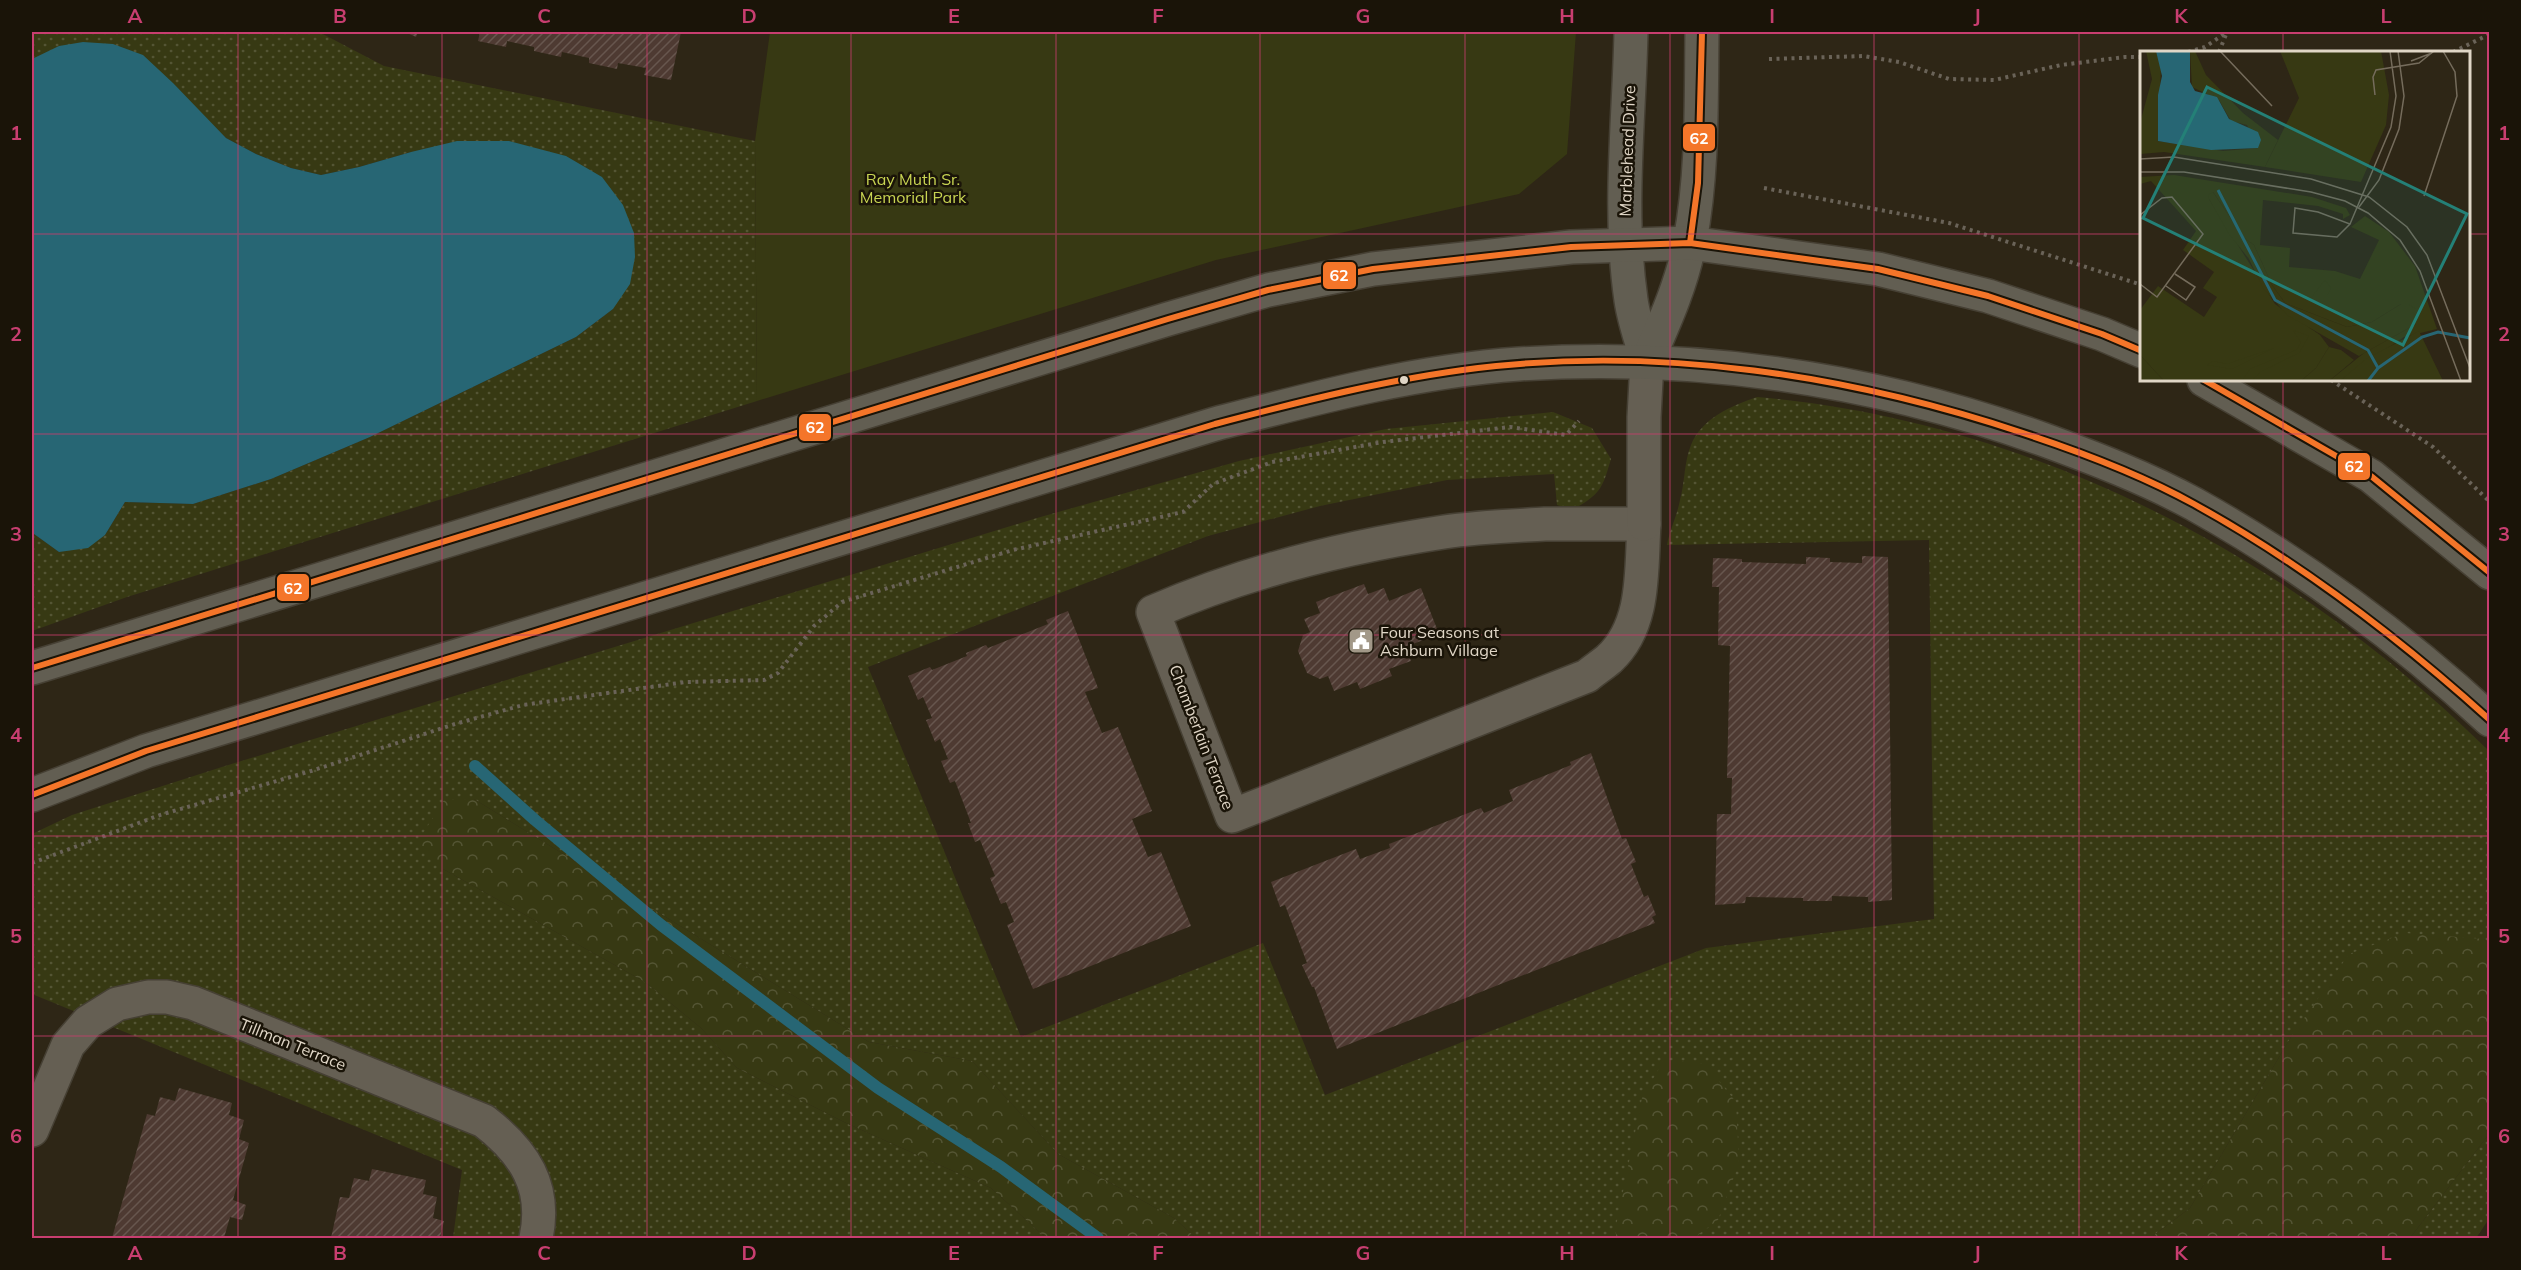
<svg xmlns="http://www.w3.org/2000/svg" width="2521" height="1270" font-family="Mulish,sans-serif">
  <defs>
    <pattern id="grass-dots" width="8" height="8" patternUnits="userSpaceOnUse" patternTransform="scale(1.5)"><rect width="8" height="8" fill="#373913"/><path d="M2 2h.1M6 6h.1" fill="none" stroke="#545534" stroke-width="1.8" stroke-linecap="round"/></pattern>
    <pattern id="forest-crowns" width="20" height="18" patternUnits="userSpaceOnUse" patternTransform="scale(1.5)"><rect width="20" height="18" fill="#373913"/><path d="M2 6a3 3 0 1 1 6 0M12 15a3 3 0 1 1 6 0" fill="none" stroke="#545534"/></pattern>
    <pattern id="building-hatch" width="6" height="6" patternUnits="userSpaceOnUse" patternTransform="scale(1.5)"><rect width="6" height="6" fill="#4e3a32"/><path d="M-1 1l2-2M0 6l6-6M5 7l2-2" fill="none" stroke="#67564e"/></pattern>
  </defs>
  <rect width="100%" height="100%" fill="#2e2616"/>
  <!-- grass -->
  <g fill="url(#grass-dots)">
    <polygon points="32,32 319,32 384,66 755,141 757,401 127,597 32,631 32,536 34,534 59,552 105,535 125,502 193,504 271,479 370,437 576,337 613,309 411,152 359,167 321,175 291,168 256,154 226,138 200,113 32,59"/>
    <path d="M1757,397C2034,421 2293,558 2489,751V945L2484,939L2291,1037L2190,1208L2150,1238H1196L1174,1218L1058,1154L972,1061L869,1042L474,799L443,869L645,982L701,1028L737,1068L846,1123L991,1188L1046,1238H453L462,1170L32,994V834L72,815L225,766L1037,518L1239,461L1386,429L1553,412L1592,428L1611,459C1602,489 1601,494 1572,510L1557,505L1554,474L1447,480L1320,506L1208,536L868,667L1021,1037L1263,943L1325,1095L1706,948L1934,919L1929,540L1667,545C1670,529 1677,516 1680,500C1685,482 1684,462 1691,445C1702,418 1731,406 1757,397Z"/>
    <polygon points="2489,1134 2489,1219 2476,1238 2410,1238"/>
  </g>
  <!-- forest -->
  <g fill="url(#forest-crowns)">
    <polygon points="474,799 869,1042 972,1061 1058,1154 1174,1218 1196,1238 1046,1238 991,1188 846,1123 737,1068 701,1028 645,982 443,869 417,843 444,800"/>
    <polygon points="2405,933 2484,939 2490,945 2489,1134 2410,1238 2150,1238 2190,1208 2291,1037 2349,954"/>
    <polygon points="1664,1060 1705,1064 1736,1102 1739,1163 1718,1220 1694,1238 1616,1238 1616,1226 1642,1098"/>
  </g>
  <!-- park -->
  <polygon fill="#373913" points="770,32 1576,32 1567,154 1519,194 1216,260 757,401 755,141"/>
  <!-- water -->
  <polygon fill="#276674" points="83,42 113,44 143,55 173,83 226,138 256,154 291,168 321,175 359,167 411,152 457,141 509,141 566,156 602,177 623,205 634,233 635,257 630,284 613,309 576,337 370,437 271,479 193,504 125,502 105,535 88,548 59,552 34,534 32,536 32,59 59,46"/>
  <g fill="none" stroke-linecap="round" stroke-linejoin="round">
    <!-- stream -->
    <polyline stroke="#276674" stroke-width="12" points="475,766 535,820 661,925 878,1088 1001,1167 1098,1238"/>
  </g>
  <!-- building -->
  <g fill="url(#building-hatch)">
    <polygon points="405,32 418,32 416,37"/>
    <polygon points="480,32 681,32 671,80 644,75 646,68 618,63 617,69 589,63 589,58 562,52 561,57 534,51 534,47 507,41 506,47 478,41"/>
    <polygon points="1862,556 1888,557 1892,900 1868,902 1868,897 1832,896 1832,901 1803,901 1803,898 1746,897 1745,903 1715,905 1717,814 1731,814 1732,778 1727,778 1730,646 1718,645 1719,587 1712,587 1713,558 1742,559 1742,562 1806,564 1806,557 1830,558 1830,562 1862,563"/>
    <polygon points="1364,584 1368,594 1384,588 1389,601 1421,588 1439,634 1405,647 1411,661 1389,669 1392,676 1360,689 1357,682 1334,691 1328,676 1320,679 1307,673 1298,651 1303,635 1310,632 1304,619 1320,613 1316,602"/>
    <polygon points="1068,611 1098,688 1085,692 1102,733 1118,727 1152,811 1132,819 1148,857 1161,852 1191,926 1033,989 1007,925 1014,922 1006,902 1001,904 990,878 995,876 980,840 975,842 968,823 971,823 955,781 950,783 941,761 948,759 940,739 935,742 926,720 932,718 923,697 918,700 908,676 930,667 932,670 967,656 966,653 986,645 988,648 1048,624 1046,620"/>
    <polygon points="1591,753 1622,839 1626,838 1636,862 1631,864 1644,897 1648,895 1656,915 1652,917 1655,923 1337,1049 1314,987 1312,987 1302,965 1307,963 1285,905 1280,907 1271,882 1356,849 1360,859 1390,848 1389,844 1481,808 1484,813 1513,801 1509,790 1571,765 1570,762"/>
    <polygon points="179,1088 232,1103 229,1115 244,1120 239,1139 249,1143 233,1200 246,1205 242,1220 230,1217 224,1238 112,1238 147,1114 155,1116 160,1097 175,1101"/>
    <polygon points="372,1169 426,1180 423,1194 437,1197 433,1218 444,1221 440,1238 331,1238 340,1197 349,1198 354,1178 369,1181"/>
  </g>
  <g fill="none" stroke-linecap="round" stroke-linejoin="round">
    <!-- street casing -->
    <g stroke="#464034" stroke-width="36">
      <g id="street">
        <path d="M1545,524H1644C1641,570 1646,625 1609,659C1602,665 1594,670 1587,676L1232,816L1153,612C1245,572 1345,547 1444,532C1477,527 1511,526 1545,524Z"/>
        <polyline points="1644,524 1644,417 1647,362"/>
        <path d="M32,1130L68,1045L88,1022L117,1004L148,997H167L193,1003L484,1121C524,1152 547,1186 536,1238"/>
      </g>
    </g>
    <!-- secondary casing -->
    <g stroke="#464034" stroke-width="36">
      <g id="secondary">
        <path d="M1631,32C1629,121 1618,211 1631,300C1634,321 1642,342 1647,362"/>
        <path d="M1647,362C1664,323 1682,284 1690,241C1703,172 1701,101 1702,32"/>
        <polyline points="2204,380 2371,476 2490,573"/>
        <polyline points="32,668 1168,319 1268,290 1373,269 1571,247 1690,243 1878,269 1988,296 2102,334 2142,351"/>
        <path d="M32,795L146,751L1215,424C1315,398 1416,371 1519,364C1698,353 1874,379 2042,439C2094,458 2146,478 2194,504C2298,562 2403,639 2490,720"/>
      </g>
    </g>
    <!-- path -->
    <g stroke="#6a6358" stroke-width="4" stroke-dasharray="3 4.5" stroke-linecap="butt">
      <polyline points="2188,52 2205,47 2227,32"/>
      <polyline points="2219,52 2227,32"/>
      <polyline points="2453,52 2490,34"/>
      <polyline points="1769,59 1864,56 1899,62 1949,79 1994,80 2061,65 2125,57 2142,57"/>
      <polyline points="1764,188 1949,223 2142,285"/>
      <polyline points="2331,380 2433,447 2490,502"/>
      <polyline points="32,863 160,815 311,771 455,724 523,705 686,682 764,680 778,673 814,626 842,602 1013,550 1183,512 1213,484 1272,462 1383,442 1510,427 1566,435 1579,421"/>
    </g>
    <!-- street -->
    <use href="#street" stroke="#655f53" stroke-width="33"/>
    <!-- secondary -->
    <use href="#secondary" stroke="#625e52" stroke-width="33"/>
    <!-- bus-1 casing -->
    <g stroke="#1a1408" stroke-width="10">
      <g id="bus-1">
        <polyline points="1690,243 1698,183 1702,32"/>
        <polyline points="2204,380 2371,476 2490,573"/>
        <polyline points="32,668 1168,319 1268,290 1373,269 1571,247 1690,243 1878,269 1988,296 2102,334 2142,351"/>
        <path d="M32,795L146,751L1215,424C1302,401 1389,379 1478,368C1661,346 1849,375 2023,433C2081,452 2140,474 2194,504C2301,563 2399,638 2490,720"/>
      </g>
    </g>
    <!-- bus-1 -->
    <use href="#bus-1" stroke="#f47529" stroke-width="6"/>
  </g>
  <!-- grid -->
  <path fill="none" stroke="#c83e70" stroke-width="1.5" stroke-opacity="0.55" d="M238,32V1238M442,32V1238M647,32V1238M851,32V1238M1056,32V1238M1260,32V1238M1465,32V1238M1670,32V1238M1874,32V1238M2079,32V1238M2283,32V52M32,234H2142M2468,234H2490M2283,380V1238M32,434H2490M32,635H2490M32,836H2490M32,1036H2490"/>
  <!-- icons -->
  <defs>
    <g id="civic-square" transform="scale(1.35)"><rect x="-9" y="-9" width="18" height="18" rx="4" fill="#a29888" stroke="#1a1408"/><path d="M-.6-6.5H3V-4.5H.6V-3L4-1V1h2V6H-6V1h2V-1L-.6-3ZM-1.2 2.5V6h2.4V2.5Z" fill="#fff"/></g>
  </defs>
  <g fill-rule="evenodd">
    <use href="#civic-square" x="1361" y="641"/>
  </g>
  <!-- markers -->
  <circle fill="#e0d6c6" stroke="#1a1408" stroke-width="2" cx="1404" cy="380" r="5"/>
  <g text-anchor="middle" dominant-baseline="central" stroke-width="5" stroke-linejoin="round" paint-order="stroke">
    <!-- street labels -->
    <g font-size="16" fill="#e0d6c6" stroke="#1a1408">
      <text transform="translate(1627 151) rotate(-88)">Marblehead Drive</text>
      <text transform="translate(1202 737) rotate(69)">Chamberlain Terrace</text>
      <text transform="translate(293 1044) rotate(22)">Tillman Terrace</text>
    </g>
    <!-- park labels -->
    <g font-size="16" fill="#c8d452" stroke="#1a1408">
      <text x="913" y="179">Ray Muth Sr.<tspan x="913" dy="18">Memorial Park</tspan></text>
    </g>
    <!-- poi labels -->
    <g font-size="16" fill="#e0d6c6" stroke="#1a1408" text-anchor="start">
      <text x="1380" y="632">Four Seasons at<tspan x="1380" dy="18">Ashburn Village</tspan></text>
    </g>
  </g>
  <!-- overview -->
  <g transform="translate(2140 51)">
    <rect width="330" height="330" fill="#2e2616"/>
    <path d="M6,0H16L21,15L18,90L83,100L118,97L107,74L91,70L79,49L52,36L50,0H55L66,24L103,62L138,89L125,116L24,101L0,103V72L12,28ZM34,124L172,146L206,157L210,164L203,168V163L178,155L123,149L120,194L150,197L149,216L195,220L220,228L239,189L211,176L225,165L249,181L275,215L297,278L264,286L200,330H189L224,302L276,273L261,253L232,271L207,276L145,252L132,234L114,194L104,187L73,141L69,148L135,253L180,284L189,296L176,317L161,330H24L0,304V259L18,235L64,266L77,246L63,237L74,221L43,199L56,180L11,130L0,133V126Z" fill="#373913"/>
    <path d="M73,141L104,187L114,194L132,234L145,252L207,276L232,271L261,253H268L276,258V273L219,305L147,264L123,237L109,208L89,183L69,148L68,144ZM185,229L191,237L188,243L183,248H170ZM153,279L169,285L159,302L120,321L112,330H102L110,318L156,299L161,292ZM279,280L303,330H200L226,308ZM189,296L201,299L214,309L189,330H161L176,317ZM134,297L92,318L67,314L73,310L87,313ZM0,304L24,330H0Z" fill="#373913"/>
    <path d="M140,0H241L249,44L246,74L221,131L125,116L159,47Z" fill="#373913"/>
    <path d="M16,0H50V31L55,40L77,46L89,68L118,81L121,89L118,97L71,99L18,90V44L22,25Z" fill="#276674"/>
    <path fill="none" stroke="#276674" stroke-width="3" d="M78,139L135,249L228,299L238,317M228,330L238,317L282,286L298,281L330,287"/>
    <path fill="none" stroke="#756c5c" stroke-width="1.5" d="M80,0L132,55M271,10L292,2M235,44L233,26L236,19L279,12L294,0M0,108L34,106L171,128L229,146L267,176L287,204L330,317M0,121H44L171,141L205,150L228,162L260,189L280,220L321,330M284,145L317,45L315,21L303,0M219,156L239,129L259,78L264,45L258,0M155,157L178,161L210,173L197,186L153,182ZM0,164L22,147L32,146L63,183L17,246L0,233M210,173L251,76L256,45L250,0M26,235L46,249L55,236L35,223"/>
    <path fill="#248077" fill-opacity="0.15" stroke="#248077" stroke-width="3" d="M67,36L327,163L263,294L3,167Z"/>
    <rect width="330" height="330" fill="none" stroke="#e0d6c6" stroke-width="3"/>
  </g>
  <g stroke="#1a1408" stroke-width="2">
    <rect x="1682" y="123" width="34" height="29" rx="6" fill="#f47529"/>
    <rect x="1322" y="261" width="35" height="29" rx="6" fill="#f47529"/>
    <rect x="798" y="413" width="34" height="29" rx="6" fill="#f47529"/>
    <rect x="2337" y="452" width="34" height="29" rx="6" fill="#f47529"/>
    <rect x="276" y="573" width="34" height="29" rx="6" fill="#f47529"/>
  </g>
  <g font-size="16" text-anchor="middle" font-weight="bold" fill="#fff">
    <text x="1699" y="144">62</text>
    <text x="1339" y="281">62</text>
    <text x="815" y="433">62</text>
    <text x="2354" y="472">62</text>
    <text x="293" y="594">62</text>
  </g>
  <!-- border -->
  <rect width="2521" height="1270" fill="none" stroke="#1a1408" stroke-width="66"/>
  <rect x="33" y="33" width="2455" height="1204" fill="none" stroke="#c83e70" stroke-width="2"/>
  <g font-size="20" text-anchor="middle" font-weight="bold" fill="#c83e70">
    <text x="135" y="23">A</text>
    <text x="340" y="23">B</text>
    <text x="544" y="23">C</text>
    <text x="749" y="23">D</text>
    <text x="954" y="23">E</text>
    <text x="1158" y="23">F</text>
    <text x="1363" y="23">G</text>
    <text x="1567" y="23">H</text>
    <text x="1772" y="23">I</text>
    <text x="1977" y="23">J</text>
    <text x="2181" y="23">K</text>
    <text x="2386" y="23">L</text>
    <text x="16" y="140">1</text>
    <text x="2504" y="140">1</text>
    <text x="16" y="341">2</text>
    <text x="2504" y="341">2</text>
    <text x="16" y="541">3</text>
    <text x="2504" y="541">3</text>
    <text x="16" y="742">4</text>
    <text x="2504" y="742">4</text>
    <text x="16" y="943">5</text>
    <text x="2504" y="943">5</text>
    <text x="16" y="1143">6</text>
    <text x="2504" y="1143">6</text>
    <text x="135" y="1260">A</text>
    <text x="340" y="1260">B</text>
    <text x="544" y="1260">C</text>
    <text x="749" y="1260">D</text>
    <text x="954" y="1260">E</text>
    <text x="1158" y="1260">F</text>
    <text x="1363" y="1260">G</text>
    <text x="1567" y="1260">H</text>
    <text x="1772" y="1260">I</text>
    <text x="1977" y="1260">J</text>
    <text x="2181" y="1260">K</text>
    <text x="2386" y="1260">L</text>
  </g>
</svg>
